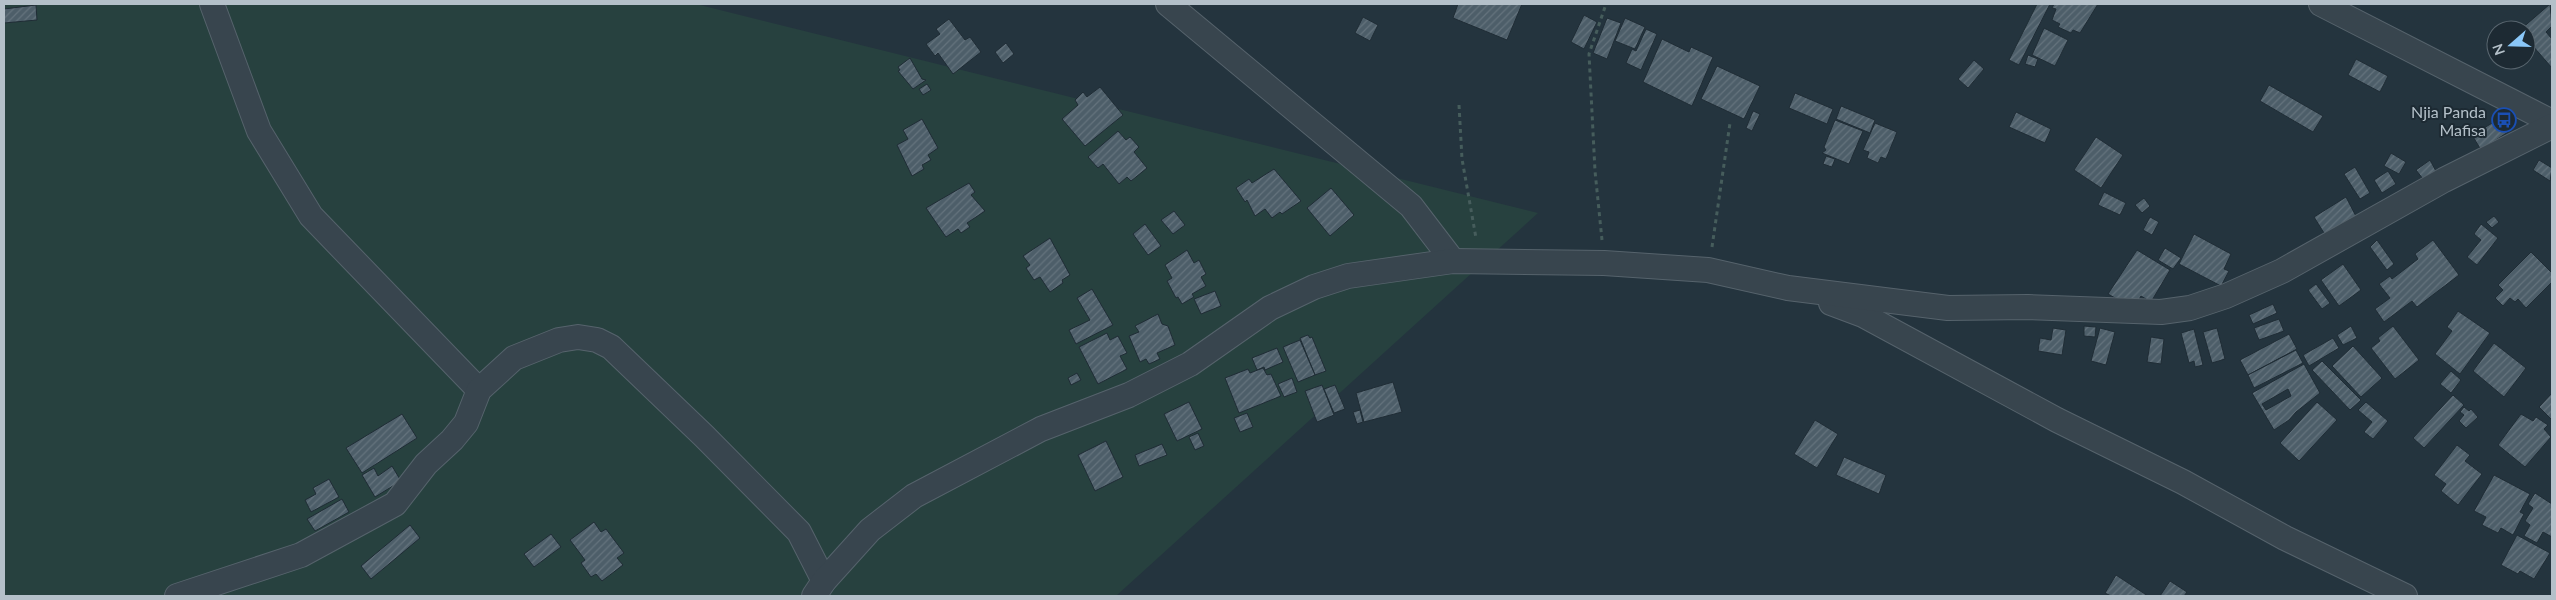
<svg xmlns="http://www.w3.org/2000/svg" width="2556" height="600" font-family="Lato,sans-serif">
  <defs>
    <pattern id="building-hatch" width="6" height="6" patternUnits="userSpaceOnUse" patternTransform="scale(1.25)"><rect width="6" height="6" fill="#4d5e69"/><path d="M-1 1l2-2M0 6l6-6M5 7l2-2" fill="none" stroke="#64737d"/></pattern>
  </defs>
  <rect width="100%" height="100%" fill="#24343e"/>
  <!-- grass -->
  <polygon fill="#27413f" points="4,4 696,4 1538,213 1116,596 4,596"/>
  <!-- building -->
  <g fill="url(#building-hatch)" stroke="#1f2c35" fill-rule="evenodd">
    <polygon points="1458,4 1522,4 1507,40 1453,18"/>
    <polygon points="2037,4 2050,4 2019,65 2009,60"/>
    <polygon points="2054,4 2098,4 2080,33 2073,30 2071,33 2058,27 2060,24 2052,20 2056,9 2052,8"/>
    <polygon points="2550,4 2552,26 2546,32 2552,39 2552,68 2526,38 2526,30 2520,30"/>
    <polygon points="36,5 37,20 4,23 4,9"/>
    <polygon points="1584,15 1597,22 1584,49 1571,42"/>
    <polygon points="1363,17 1378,25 1370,41 1355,33"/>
    <polygon points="1607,18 1621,23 1607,59 1593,53"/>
    <polygon points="1625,18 1645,27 1635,49 1615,41"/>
    <polygon points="949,19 965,40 970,37 981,52 953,74 938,53 935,56 926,44 940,34 936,29"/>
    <polygon points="2044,28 2068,40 2055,66 2032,55"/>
    <polygon points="1646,29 1657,34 1641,70 1626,63 1632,49 1636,51"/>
    <polygon points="1662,39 1689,52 1691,47 1713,57 1692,106 1643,82"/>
    <polygon points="1006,43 1014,54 1003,63 995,52"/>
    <polygon points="2028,55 2038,59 2035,67 2025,64"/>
    <polygon points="910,58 922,79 926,80 913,89 898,71 900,70 898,67"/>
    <polygon points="2356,59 2388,76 2380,92 2348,75"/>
    <polygon points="1974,60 1984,69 1968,88 1958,79"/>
    <polygon points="1717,66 1760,86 1744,119 1701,99"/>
    <polygon points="927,84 931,90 923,95 919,89"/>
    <polygon points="2269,85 2323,116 2313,132 2260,101"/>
    <polygon points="1100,87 1123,115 1085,146 1062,119 1078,105 1075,100 1083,92 1087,97"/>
    <polygon points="1795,93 1833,109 1827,124 1789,108"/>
    <polygon points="1841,106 1875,120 1870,133 1836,119"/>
    <polygon points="1753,111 1760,114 1752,131 1746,128"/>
    <polygon points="2016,112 2051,129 2045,143 2009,127"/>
    <polygon points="922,119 938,148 928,155 931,160 922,165 924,169 912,176 897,145 908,139 903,130"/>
    <polygon points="2499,119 2508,132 2481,150 2472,135"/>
    <polygon points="1835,120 1863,131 1849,164 1822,153 1826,150 1824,147"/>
    <polygon points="1875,123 1897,132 1886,159 1881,157 1878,163 1867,158 1869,152 1863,150"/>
    <polygon points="1118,131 1126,140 1130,137 1139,147 1134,152 1147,168 1131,181 1127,177 1119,184 1103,164 1098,168 1088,157"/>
    <polygon points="2096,137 2123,155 2101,188 2074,170"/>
    <polygon points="2391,153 2406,162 2399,174 2384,166"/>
    <polygon points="1826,156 1835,159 1832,167 1823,164"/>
    <polygon points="2430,160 2437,173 2423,179 2416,170"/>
    <polygon points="2539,160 2552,168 2550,181 2533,170"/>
    <polygon points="2355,167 2370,193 2360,199 2344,174"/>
    <polygon points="1274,169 1301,201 1282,214 1280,212 1272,218 1265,209 1255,216 1247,200 1245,202 1236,188 1249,179 1252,183"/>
    <polygon points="2388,171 2396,184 2382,193 2374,180"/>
    <polygon points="969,183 975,192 971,195 985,211 967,223 970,227 961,233 958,229 946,237 926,208"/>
    <polygon points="1331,188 1354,215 1330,236 1307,208"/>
    <polygon points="2104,192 2126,203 2120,215 2098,205"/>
    <polygon points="2346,197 2359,222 2329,241 2314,217"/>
    <polygon points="2144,198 2150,206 2142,213 2135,205"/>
    <polygon points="1174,211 1185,225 1173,234 1161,220"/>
    <polygon points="2494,216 2499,222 2492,228 2486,222"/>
    <polygon points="2150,217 2159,222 2152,235 2143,230"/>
    <polygon points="1145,224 1161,246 1148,255 1133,234"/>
    <polygon points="2481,224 2498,238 2477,265 2467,257 2481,240 2474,234"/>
    <polygon points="2194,234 2231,254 2224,269 2229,271 2221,286 2179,264"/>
    <polygon points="1050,238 1070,275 1062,280 1063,283 1050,292 1040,277 1034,280 1026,268 1030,265 1023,256"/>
    <polygon points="2377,240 2394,264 2387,270 2370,247"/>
    <polygon points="2433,240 2459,275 2417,307 2412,301 2384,322 2375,309 2390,298 2379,284 2390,276 2392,279 2418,259 2415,254"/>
    <polygon points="2165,248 2181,258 2173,269 2158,260"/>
    <polygon points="1187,250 1194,263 1199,260 1206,274 1201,277 1206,286 1192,294 1194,297 1182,304 1178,297 1176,298 1167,281 1172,278 1165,265"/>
    <polygon points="2137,250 2170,270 2151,302 2141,296 2136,304 2126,299 2124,303 2108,294"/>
    <polygon points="2531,252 2552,273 2552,282 2526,308 2518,299 2515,302 2510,298 2503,306 2495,298 2503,290 2498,285"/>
    <polygon points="2343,264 2361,290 2339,306 2321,280"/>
    <polygon points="2316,284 2330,303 2322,309 2308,290"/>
    <polygon points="1092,289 1113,325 1076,344 1069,330 1090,320 1077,298"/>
    <polygon points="1215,291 1221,306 1201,314 1194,299"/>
    <polygon points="2273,304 2277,313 2253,324 2249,315"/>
    <polygon points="2458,311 2490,333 2460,374 2435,354 2452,331 2447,327"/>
    <polygon points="1158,314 1162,324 1168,326 1175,345 1157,353 1160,359 1149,364 1146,359 1140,362 1129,336 1139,332 1135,326"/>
    <polygon points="2279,319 2284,331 2259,340 2254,328"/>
    <polygon points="2084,326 2096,327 2095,337 2084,336"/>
    <polygon points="2351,326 2357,338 2343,345 2337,335"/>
    <polygon points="2393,326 2419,360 2395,379 2371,348 2380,341 2378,338"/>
    <polygon points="2053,328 2066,330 2062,355 2038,351 2040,338 2051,340"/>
    <polygon points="2100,328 2115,332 2106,365 2091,361"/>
    <polygon points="2217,328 2225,359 2212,363 2203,332"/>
    <polygon points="2194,329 2203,365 2195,367 2194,361 2189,363 2181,333"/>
    <polygon points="1107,333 1110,340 1118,336 1127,353 1120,356 1127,369 1098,384 1079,347"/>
    <polygon points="2289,334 2297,349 2248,375 2240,360"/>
    <polygon points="1308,335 1310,338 1312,337 1326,371 1315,375 1300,338"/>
    <polygon points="2151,337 2164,339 2161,364 2147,362"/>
    <polygon points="2333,338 2339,348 2309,366 2303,355"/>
    <polygon points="1300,340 1315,375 1298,382 1283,347"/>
    <polygon points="2494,343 2526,368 2504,397 2473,371"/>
    <polygon points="2353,346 2382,378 2361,397 2332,366"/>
    <polygon points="1277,348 1283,362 1265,370 1264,367 1257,370 1252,358"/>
    <polygon points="2296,350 2303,363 2254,388 2248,375"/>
    <polygon points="2322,361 2361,400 2350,410 2312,370"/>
    <path d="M2304,364L2320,393L2296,412L2289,420L2274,430L2252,393ZM2288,389L2291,396L2266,410L2262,404Z"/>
    <polygon points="1263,368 1267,375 1271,374 1281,396 1239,413 1225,378 1248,369 1250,373"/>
    <polygon points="2451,371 2461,380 2451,393 2440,384"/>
    <polygon points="1077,373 1081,380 1071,385 1068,378"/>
    <polygon points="1292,378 1297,392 1284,397 1278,384"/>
    <polygon points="1393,382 1402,412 1364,422 1356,393"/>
    <polygon points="1322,385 1334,415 1317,422 1305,391"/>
    <polygon points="1335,385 1345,409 1334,413 1324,389"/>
    <polygon points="2552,393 2552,420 2539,407"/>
    <polygon points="2453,395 2464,405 2424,448 2413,438"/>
    <polygon points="1189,402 1202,429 1177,441 1164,414"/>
    <polygon points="2317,402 2337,420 2299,461 2280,443"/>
    <polygon points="2366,402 2388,421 2373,439 2364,432 2372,422 2358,410"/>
    <polygon points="2464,407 2469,411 2471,409 2478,417 2466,428 2459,421 2464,415 2460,412"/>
    <polygon points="1360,410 1363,422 1357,424 1353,412"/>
    <polygon points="1247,413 1253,427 1240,432 1234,418"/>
    <polygon points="402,414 417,438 362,473 346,448"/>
    <polygon points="2521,414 2533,421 2536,417 2548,425 2544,429 2551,437 2525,467 2498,445"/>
    <polygon points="1815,420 1838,434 1817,468 1794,454"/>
    <polygon points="1198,433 1204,446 1195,450 1189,437"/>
    <polygon points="1106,441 1123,477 1095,491 1078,455"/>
    <polygon points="1162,444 1167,455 1139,466 1135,455"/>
    <polygon points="2457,445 2470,455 2465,461 2482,474 2458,505 2441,491 2446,484 2434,475"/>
    <polygon points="1844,457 1886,475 1879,494 1836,475"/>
    <polygon points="392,466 401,481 375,497 362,475 374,468 378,476"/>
    <polygon points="2494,475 2530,494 2520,512 2524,514 2513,535 2501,528 2498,533 2482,525 2486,517 2474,511"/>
    <polygon points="329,479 339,497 311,512 305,500 316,494 313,488"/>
    <polygon points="2535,493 2552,504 2552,537 2543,532 2537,543 2524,536 2530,525 2525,521 2533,508 2528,504"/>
    <polygon points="342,499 349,512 315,531 307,519"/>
    <polygon points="594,522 601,532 606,529 624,553 617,558 623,565 602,581 596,574 591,577 581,563 585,560 570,540"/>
    <polygon points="410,525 420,538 371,579 361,566"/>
    <polygon points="551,534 561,547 534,567 524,554"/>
    <polygon points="2517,535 2550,553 2534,579 2520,571 2518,574 2501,565"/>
    <polygon points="2116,575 2148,596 2111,596 2105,593"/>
    <polygon points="2170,581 2187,592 2184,596 2160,596"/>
  </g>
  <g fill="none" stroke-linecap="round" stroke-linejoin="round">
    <!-- street casing -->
    <g stroke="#56636c" stroke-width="26">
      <g id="street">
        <polyline points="212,4 259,131 311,216 479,390"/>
        <polyline points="1168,4 1411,206 1453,261"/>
        <polyline points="2321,4 2552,122"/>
        <polyline points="1831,303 1863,315 2057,420 2183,482 2285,538 2405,596"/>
        <polyline points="177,596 301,555 395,504 426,464 452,440 466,423 479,390 514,358 559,340 578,337 597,340 611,347 704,436 799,532 824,581"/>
        <polyline points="814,596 824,581 870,530 914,496 1041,429 1129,395 1190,364 1270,308 1314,287 1348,276 1453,261 1604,263 1708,270 1788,288 1948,308 2028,307 2161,312 2190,308 2226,296 2282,271 2444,180 2552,126"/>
      </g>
    </g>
    <!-- path -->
    <g stroke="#465d5c" stroke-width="3" stroke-dasharray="4 4" stroke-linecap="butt">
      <polyline points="1459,105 1462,159 1476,238"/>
      <polyline points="1602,240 1595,171 1589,54 1606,4"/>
      <polyline points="1712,247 1730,123"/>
    </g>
    <!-- street -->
    <use href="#street" stroke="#38454e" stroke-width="24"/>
  </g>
  <!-- icons -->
  <defs>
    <g id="bus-ring" transform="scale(1.25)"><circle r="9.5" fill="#1d2a33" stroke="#1a4fb4" stroke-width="1.5"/><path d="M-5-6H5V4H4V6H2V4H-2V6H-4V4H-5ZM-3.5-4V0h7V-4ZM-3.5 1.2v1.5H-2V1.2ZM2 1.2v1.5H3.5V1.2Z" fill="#1a4fb4"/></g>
  </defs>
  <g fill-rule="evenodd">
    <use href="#bus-ring" x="2504" y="120"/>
  </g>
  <g text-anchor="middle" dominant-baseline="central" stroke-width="4" stroke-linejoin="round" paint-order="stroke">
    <!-- poi labels -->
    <g font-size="16" fill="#b4c0c9" stroke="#1d2a33" text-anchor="end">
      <text x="2486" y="111">Njia Panda<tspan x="2486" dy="18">Mafisa</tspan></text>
    </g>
  </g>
  <!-- border -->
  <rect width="2556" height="600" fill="none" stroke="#b4c0c9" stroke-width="10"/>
  <!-- north arrow -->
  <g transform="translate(2511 45) rotate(250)"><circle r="24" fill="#1d2a33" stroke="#59666f"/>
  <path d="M0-4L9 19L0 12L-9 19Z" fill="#8ac7f8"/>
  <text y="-8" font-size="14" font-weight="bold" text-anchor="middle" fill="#b4c0c9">N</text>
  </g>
</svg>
